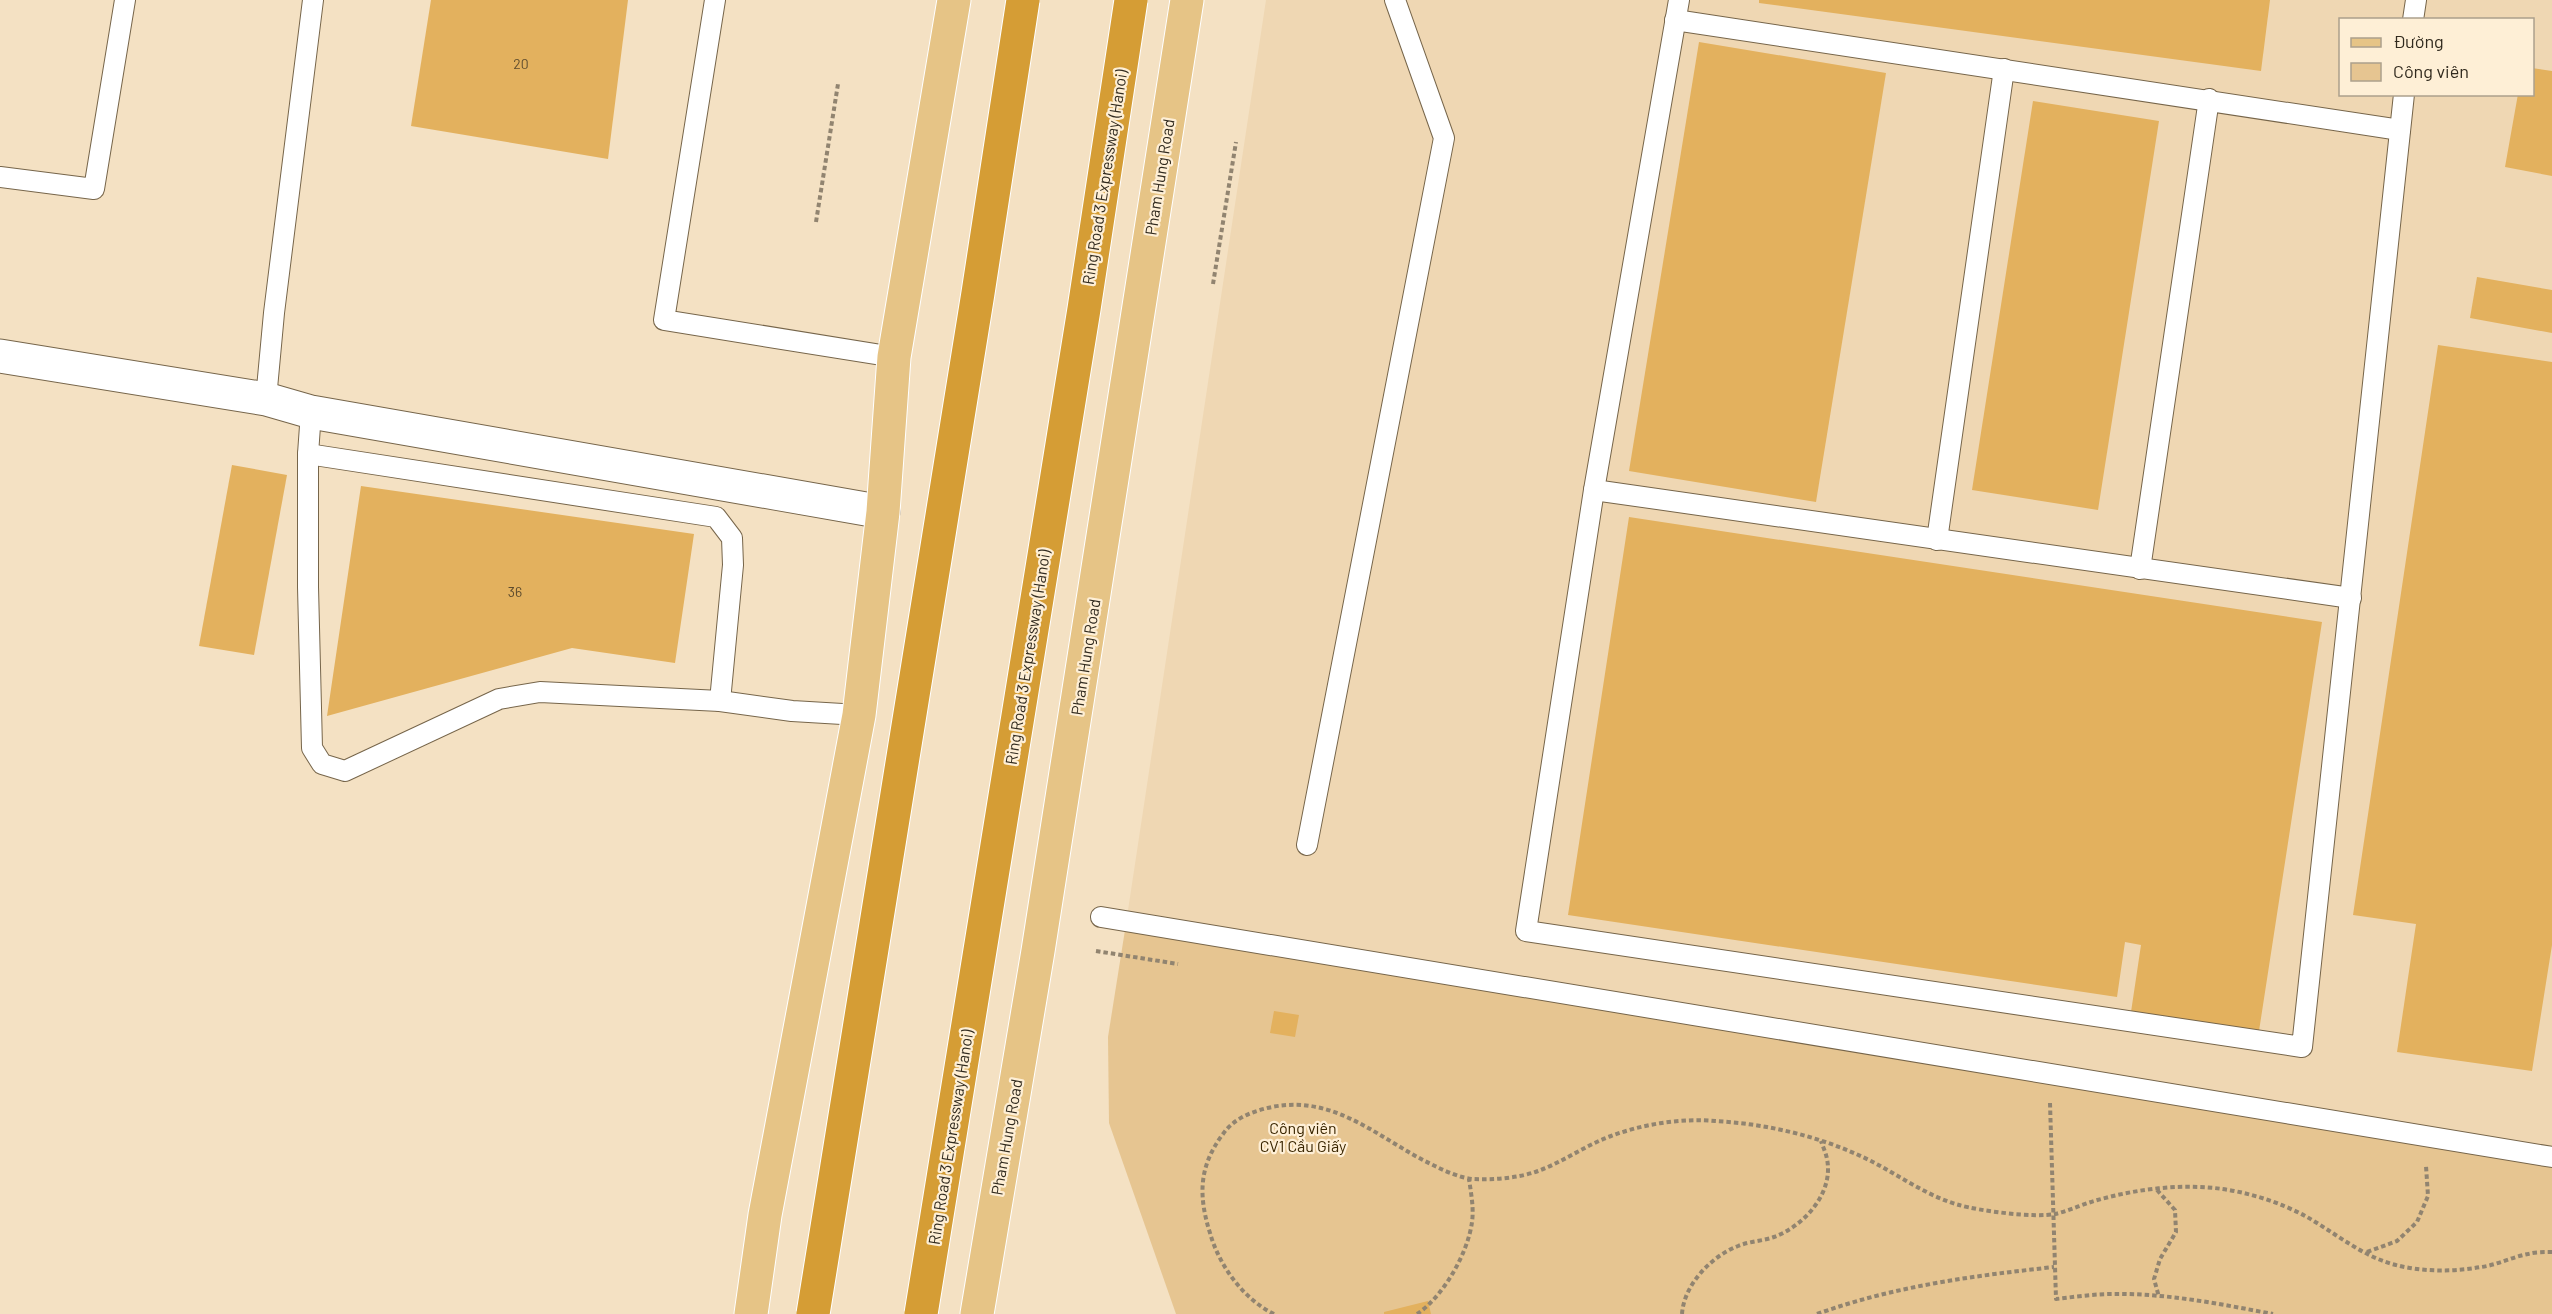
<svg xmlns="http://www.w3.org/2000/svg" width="2552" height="1314" font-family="Barlow,sans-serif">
  <rect width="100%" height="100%" fill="#f4e1c3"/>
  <!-- built -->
  <path fill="#efd7b3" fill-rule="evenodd" d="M1266,0H2552V1159L1125,930ZM2340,20H2532V94H2340Z"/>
  <!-- green -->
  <polygon fill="#e6c591" points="1125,930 2552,1159 2552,1314 1176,1314 1109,1123 1108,1037"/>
  <!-- building -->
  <g fill="#e3b15e">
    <polygon points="431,0 628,0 608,159 411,126"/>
    <polygon points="1759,0 2270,0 2261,71 1759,3"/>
    <polygon points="1699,42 1886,73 1816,502 1629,471"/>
    <polygon points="2532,68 2552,71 2552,176 2505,167 2518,94 2532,94"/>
    <polygon points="2033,101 2159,121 2098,510 1972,490"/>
    <polygon points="2477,277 2552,290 2552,333 2470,318"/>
    <polygon points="2438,345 2552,362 2552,945 2532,1071 2397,1052 2416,924 2353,915"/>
    <polygon points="232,465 287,475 254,655 199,646"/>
    <polygon points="361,486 694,534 675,663 572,648 327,716"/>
    <polygon points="1629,517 2322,622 2259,1031 2131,1012 2141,945 2125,942 2117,997 1568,915"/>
    <polygon points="1274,1011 1299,1015 1295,1037 1270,1033"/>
    <polygon points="1428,1301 1431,1314 1384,1314 1384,1312"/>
  </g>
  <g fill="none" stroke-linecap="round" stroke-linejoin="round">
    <!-- service casing -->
    <g stroke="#76654a" stroke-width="22">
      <g id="service">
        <polyline points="715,0 664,320 894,357"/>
        <polyline points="1679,0 1594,490 1526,931 2302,1047 2404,94"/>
        <polyline points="1675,20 2400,130"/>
        <polyline points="2413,20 2416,0"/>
        <polyline points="0,177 94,189 125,0"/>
        <polyline points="266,399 274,313 313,0"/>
        <polyline points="311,412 308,454 308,587 312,748 322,764 345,771 499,699 540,692 720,701 792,711 859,715"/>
        <polyline points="308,454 716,517 732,538 733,565 720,701"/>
        <polyline points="1594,490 2351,598"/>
        <polyline points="1937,540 2004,69"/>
        <polyline points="2140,569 2209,99"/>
        <polyline points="1307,845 1444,138 1395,0"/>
        <polyline points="1101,917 2552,1157"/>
      </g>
    </g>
    <!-- minor casing -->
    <g stroke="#76654a" stroke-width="35">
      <polyline id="minor" points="0,356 266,399 311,412 883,512"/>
    </g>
    <!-- primary casing -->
    <g stroke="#fff" stroke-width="35">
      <g id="primary">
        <polyline points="751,1314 765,1215 859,715 883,512 894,357 954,0"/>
        <polyline points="977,1314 1038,951 1187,0"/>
      </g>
    </g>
    <!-- path -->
    <g stroke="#918470" stroke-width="4" stroke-dasharray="4.5 3" stroke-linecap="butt">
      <polyline points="816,222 838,84"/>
      <polyline points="1213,284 1236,142"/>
      <polyline points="1096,951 1178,964"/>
      <path d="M2050,1103L2056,1299C2074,1297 2093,1294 2112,1294C2166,1293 2220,1304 2273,1314"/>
      <polyline points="2157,1190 2175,1210 2176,1232 2160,1259 2154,1279 2159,1297"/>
      <polyline points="2367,1252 2397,1241 2417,1222 2428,1196 2426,1166"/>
      <path d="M1274,1314C1243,1299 1219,1265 1210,1233C1198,1195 1199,1166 1223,1134C1234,1118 1253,1111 1272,1107C1337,1094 1381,1141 1435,1166C1447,1172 1461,1178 1473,1179C1494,1180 1519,1178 1538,1171C1563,1162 1586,1145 1611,1136C1643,1124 1681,1118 1715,1121C1769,1124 1823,1137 1871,1161C1900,1176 1927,1196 1959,1205C1980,1211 2034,1218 2055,1214C2068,1211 2081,1205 2094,1201C2132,1190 2174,1184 2214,1188C2245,1191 2280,1202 2307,1217C2335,1233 2361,1255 2392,1264C2420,1272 2452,1272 2481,1267C2497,1265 2512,1257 2528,1254C2535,1252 2544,1252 2552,1252"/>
      <path d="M1417,1314C1443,1297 1468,1253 1472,1222C1474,1208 1471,1193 1469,1179"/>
      <path d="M1682,1314C1684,1284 1712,1256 1738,1246C1750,1241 1763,1241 1774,1237C1804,1226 1834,1193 1827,1159C1826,1153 1823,1147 1821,1141"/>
      <path d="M1817,1314C1895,1286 1972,1276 2054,1267"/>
    </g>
    <!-- service -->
    <use href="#service" stroke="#fff" stroke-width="20"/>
    <!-- minor -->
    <use href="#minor" stroke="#fff" stroke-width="33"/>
    <!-- primary -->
    <use href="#primary" stroke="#e6c486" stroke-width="33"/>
    <!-- motorway-bridge casing -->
    <g stroke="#fff" stroke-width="35" stroke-linecap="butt">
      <g id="motorway-bridge">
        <polyline points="813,1314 978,293 1023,0"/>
        <polyline points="921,1314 1084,309 1131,0"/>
      </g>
    </g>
    <!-- motorway-bridge -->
    <use href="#motorway-bridge" stroke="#d59d35" stroke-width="33"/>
  </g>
  <g text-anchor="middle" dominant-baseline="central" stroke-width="4.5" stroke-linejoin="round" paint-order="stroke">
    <!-- number labels -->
    <g font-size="14" fill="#5e4c2e">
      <text x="521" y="63">20</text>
      <text x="515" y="591">36</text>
    </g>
    <!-- street labels -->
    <g font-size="16" fill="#312a1e" stroke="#feefd6">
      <text transform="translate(1104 177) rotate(-81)">Ring Road 3 Expressway (Hanoi)</text>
      <text transform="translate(1159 177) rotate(-81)">Pham Hung Road</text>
      <text transform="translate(1027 657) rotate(-81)">Ring Road 3 Expressway (Hanoi)</text>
      <text transform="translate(1085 657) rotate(-81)">Pham Hung Road</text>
      <text transform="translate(950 1137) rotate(-81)">Ring Road 3 Expressway (Hanoi)</text>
      <text transform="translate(1006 1137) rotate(-80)">Pham Hung Road</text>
    </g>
    <!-- park labels -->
    <g font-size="16" fill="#3a2601" stroke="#feefd6">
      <text x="1303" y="1127">Công viên<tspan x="1303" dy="18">CV1 Cầu Giấy</tspan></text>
    </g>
  </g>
  <!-- legend -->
  <rect x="2339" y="18" width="195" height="78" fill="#feefd6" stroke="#aca08c" stroke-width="1.5"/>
  <rect x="2351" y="38" width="30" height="9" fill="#e6c486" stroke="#aca08c" stroke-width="1.5"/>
  <text x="2393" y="48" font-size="18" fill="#312a1e">Đường</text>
  <rect x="2351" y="63" width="30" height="18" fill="#e6c591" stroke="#aca08c" stroke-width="1.5"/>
  <text x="2393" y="78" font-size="18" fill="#312a1e">Công viên</text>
</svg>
